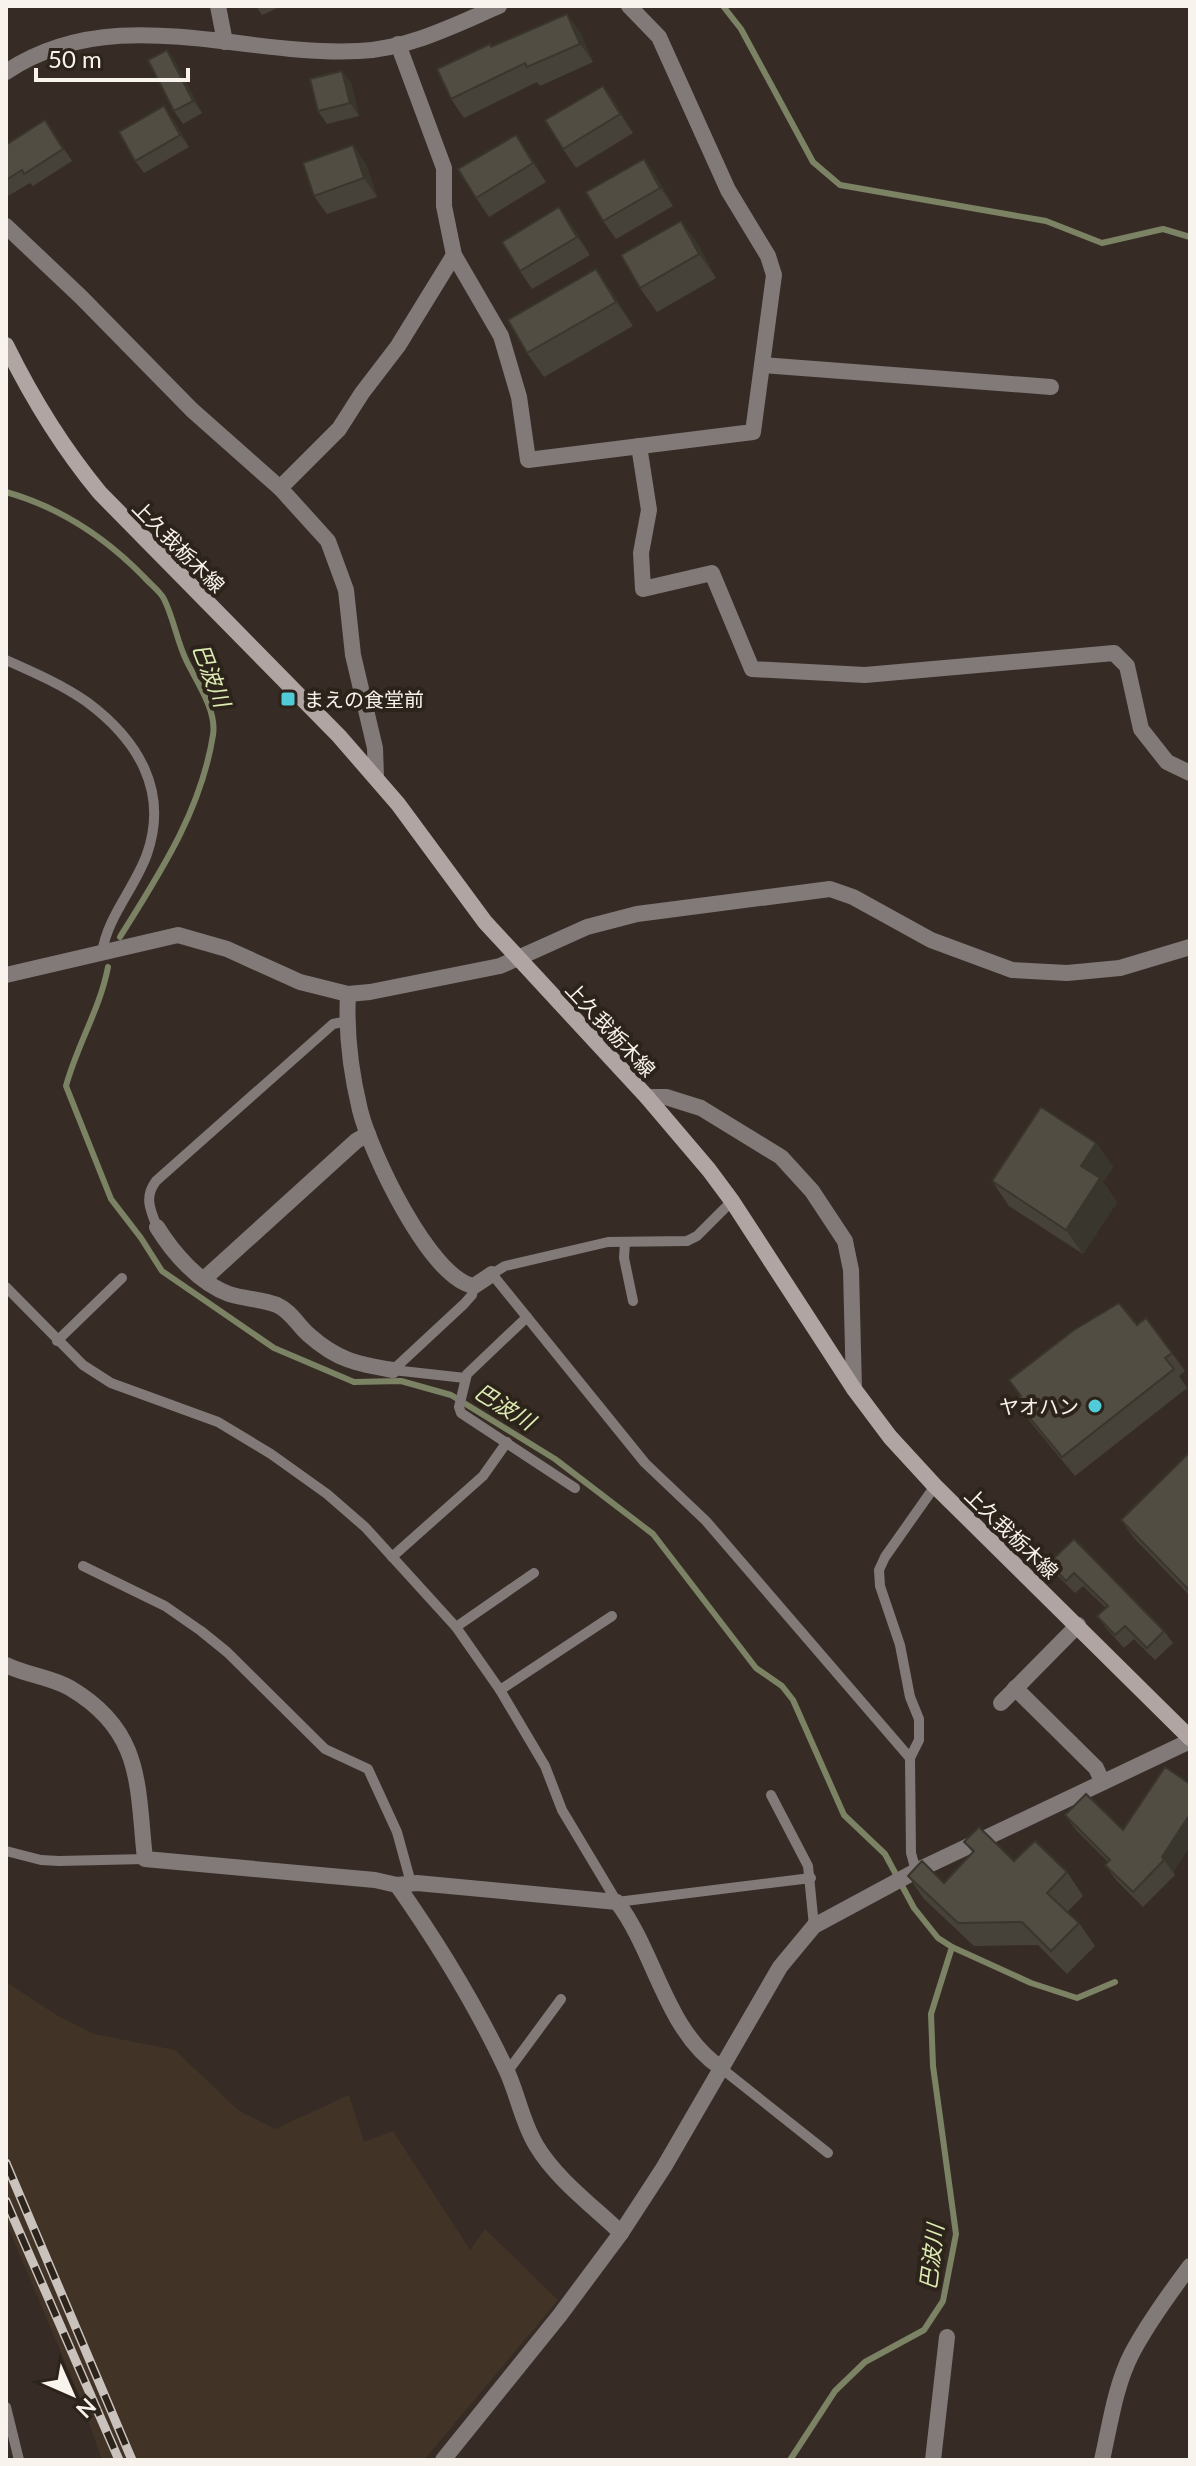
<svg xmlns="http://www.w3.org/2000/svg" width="1196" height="2466" font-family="Lato,'Noto Sans JP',sans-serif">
  <rect width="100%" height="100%" fill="#362c25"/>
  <!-- built -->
  <polygon fill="#423327" points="6,1982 58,2016 94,2034 175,2050 239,2111 275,2129 349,2095 364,2142 393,2131 470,2250 485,2229 558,2300 424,2460 102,2460 79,2395 6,2222"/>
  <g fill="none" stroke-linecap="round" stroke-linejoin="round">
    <!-- stream -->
    <g stroke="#7b8364" stroke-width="6">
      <polyline points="723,6 741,29 813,162 840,185 1046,221 1102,243 1163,229 1190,237"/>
      <path d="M6,492C59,507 106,538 144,577C150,584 160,591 164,599C174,619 177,642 187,662C197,682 217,711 213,735C201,811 160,873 120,937"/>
      <path d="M108,967C100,1009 77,1045 66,1086L111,1199L141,1238L162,1271L274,1348L354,1382L401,1381L451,1395L555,1459L653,1534L756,1668L782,1686L793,1700L844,1815L885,1854L914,1908L938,1938L952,1947L1031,1983L1077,1998L1115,1982"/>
      <polyline points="790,2460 835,2391 865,2362 924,2330 943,2301 956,2234 933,2066 931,2014 952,1947"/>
    </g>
    <!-- service -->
    <g stroke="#817a79" stroke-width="10">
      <path d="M6,660C33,672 63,685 87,702C138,740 169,791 147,854C135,888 107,917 102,953"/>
      <polyline points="732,1201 697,1236 687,1241 608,1242 505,1266 492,1274 645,1463 706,1521 910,1758"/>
      <path d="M157,1227C150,1209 144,1197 156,1181L333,1024L348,1021"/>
      <polyline points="625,1242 624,1258 633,1301"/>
      <polyline points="6,1287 83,1365 111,1383 218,1422 271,1454 327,1494 365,1527 456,1627 500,1690 545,1766 562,1810 617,1902 811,1878"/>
      <polyline points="527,1317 467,1374 459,1407 461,1413 575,1488"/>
      <polyline points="57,1341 122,1278"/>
      <polyline points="393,1370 464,1304 472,1295 474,1286"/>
      <polyline points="393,1370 465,1378"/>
      <polyline points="392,1557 483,1476 507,1442"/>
      <polyline points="83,1566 165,1606 201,1631 227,1652 325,1749 368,1769 397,1832 411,1883"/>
      <polyline points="456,1627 534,1573"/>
      <polyline points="500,1690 612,1616"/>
      <polyline points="771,1795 808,1866 814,1926"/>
      <polyline points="6,1851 41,1860 59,1861 145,1859"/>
      <polyline points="916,1871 911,1853 910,1758 919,1740 919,1719 910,1697 900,1645 880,1586 879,1570 885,1557 935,1486"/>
      <polyline points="721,2068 828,2153"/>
      <polyline points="508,2071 561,1999"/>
      <polyline points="6,2407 19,2460"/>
    </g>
    <!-- minor -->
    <g stroke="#817a79" stroke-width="16">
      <polyline points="218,6 225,42"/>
      <polyline points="398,44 444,168 444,206 454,255 501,336 519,397 528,460 753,432 774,275 768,256 728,190 659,37 629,6"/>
      <polyline points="6,226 81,297 192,410 280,488 328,541 346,590 353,655 375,748 376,776"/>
      <polyline points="762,365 1051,387"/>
      <polyline points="639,446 649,510 641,553 643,589 712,573 752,669 865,675 1114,653 1127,666 1141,729 1167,762 1190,773"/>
      <polyline points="280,488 339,429 362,393 398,346 454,255"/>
      <polyline points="6,975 178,935 227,949 300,982 348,994 370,992 500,966 587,927 637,914 830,889 853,897 931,940 1012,970 1067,973 1120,968 1190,947"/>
      <path d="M348,994C346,1031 351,1073 360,1110C370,1151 430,1279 474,1286L492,1274"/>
      <polyline points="647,1097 666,1097 701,1108 781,1157 812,1191 845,1241 851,1270 854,1389"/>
      <path d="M157,1227C173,1253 199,1283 229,1294C244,1299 262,1299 277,1305C292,1312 298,1326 309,1335C337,1360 357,1364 393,1370"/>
      <polyline points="204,1279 356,1141 368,1134"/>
      <path d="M6,1665C26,1675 51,1677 70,1688C143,1731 137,1785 145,1859L375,1880L397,1885L417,1883L617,1902C656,1953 665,2030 721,2068"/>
      <polyline points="1015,1688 1096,1768 1102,1781"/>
      <polyline points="1001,1703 1078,1625"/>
      <path d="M397,1885C437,1942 474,2002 504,2065C517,2090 521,2120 536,2145C556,2179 593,2206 621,2233"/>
      <polyline points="933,2460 947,2337"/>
      <path d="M1102,2460C1110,2425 1115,2386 1132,2353C1148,2323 1169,2294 1190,2266"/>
    </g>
    <!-- tertiary -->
    <g stroke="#817a79" stroke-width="16">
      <path d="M6,72C114,0 240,57 359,51C408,49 455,25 499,6"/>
      <polyline points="443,2460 560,2315 621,2233 664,2167 780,1967 814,1926 916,1871 1190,1741"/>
    </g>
    <!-- secondary -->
    <path stroke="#b0a5a3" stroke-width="16" d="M6,345C32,398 62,447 100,493L339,736L398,804L485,922L647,1097L709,1170L732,1201L854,1389L890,1437L935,1486L1190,1738"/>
    <!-- rail casing -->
    <g stroke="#c9c2bd" stroke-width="9">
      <g id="rail">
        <polyline points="6,2163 132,2460"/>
        <polyline points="6,2201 119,2460"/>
      </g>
    </g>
    <!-- rail -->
    <use href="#rail" stroke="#2c231b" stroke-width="6" stroke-dasharray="18" stroke-linecap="butt"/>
  </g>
  <!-- wall -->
  <g fill="#474239">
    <polygon points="256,6 282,6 262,15"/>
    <polygon points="580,32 593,62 540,86 537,82 464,118 451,99 492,47"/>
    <polygon points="167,50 175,62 202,113 183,124 174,111"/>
    <polygon points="342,71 351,83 359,116 327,124 318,111"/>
    <polygon points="603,86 633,133 576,168 563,149"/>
    <polygon points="173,119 189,147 144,173 135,161"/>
    <polygon points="45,120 72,161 33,186 30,183 6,197 6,145"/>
    <polygon points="528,153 546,182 489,217 476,198"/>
    <polygon points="644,159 657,178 673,206 616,239 603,221"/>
    <polygon points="366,164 377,197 327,214 314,196"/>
    <polygon points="681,221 698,245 716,278 657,312 640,288"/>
    <polygon points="572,226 590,255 532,289 520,271"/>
    <polygon points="596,269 613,294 633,326 544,377 527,353"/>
    <polygon points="1096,1143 1113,1167 1103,1182 1117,1202 1083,1254 1009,1206 992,1181"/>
    <polygon points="1137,1325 1172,1353 1185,1371 1179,1376 1187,1388 1075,1476 1028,1419 1015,1400"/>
    <polygon points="1190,1452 1190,1596 1134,1538 1121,1520"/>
    <polygon points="1074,1539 1164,1631 1173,1643 1155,1660 1134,1639 1124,1648 1106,1628 1097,1616 1106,1608 1083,1586 1075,1593 1058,1576 1049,1563"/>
    <polygon points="1190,1784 1190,1846 1173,1872 1175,1875 1143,1907 1116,1880 1105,1865 1108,1862 1076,1830 1065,1815 1123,1830"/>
    <polygon points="964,1842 1014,1861 1067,1872 1083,1896 1067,1912 1079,1923 1095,1946 1067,1974 1038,1945 974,1946 924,1899 908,1876 944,1883 973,1853"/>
  </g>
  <!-- shaded-wall -->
  <g fill="#39362e">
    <polygon points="567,14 580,32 593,62 580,44"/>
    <polygon points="167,50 175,62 202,113 193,101"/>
    <polygon points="342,71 351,83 359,116 350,103"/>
    <polygon points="603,86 616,104 633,133 620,114"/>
    <polygon points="164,106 173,119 189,147 180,135"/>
    <polygon points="516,135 528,153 546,182 533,163"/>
    <polygon points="353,145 366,164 377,197 364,178"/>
    <polygon points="644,159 657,178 673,206 660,188"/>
    <polygon points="559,207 572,226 590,255 577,237"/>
    <polygon points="681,221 698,245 716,278 699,254"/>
    <polygon points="596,269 613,294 633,326 616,302"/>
    <polygon points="1096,1143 1113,1167 1103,1182 1117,1202 1083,1254 1066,1230 1081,1166"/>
    <polygon points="1190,1814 1190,1846 1173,1872 1162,1857"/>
  </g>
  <!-- building -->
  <g fill="#524d42" stroke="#39362e" stroke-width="2">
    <polygon points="567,14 580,44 527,67 525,63 451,99 437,69 490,44 491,47"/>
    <polygon points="167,50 193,101 174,111 148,60"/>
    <polygon points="342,71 350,103 318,111 310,79"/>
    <polygon points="603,86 620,114 563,149 545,120"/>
    <polygon points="164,106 180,135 135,161 119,132"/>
    <polygon points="45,120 63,149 24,174 22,170 6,180 6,145"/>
    <polygon points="516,135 533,163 476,198 458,169"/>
    <polygon points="353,145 364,178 314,196 303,163"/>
    <polygon points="644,159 660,188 603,221 586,192"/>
    <polygon points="559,207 577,237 520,271 502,242"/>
    <polygon points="681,221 699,254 640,288 621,255"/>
    <polygon points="596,269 616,302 527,353 508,320"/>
    <polygon points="1041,1107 1096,1143 1081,1166 1100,1178 1066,1230 992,1181"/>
    <polygon points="1119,1303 1137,1325 1146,1318 1172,1353 1165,1358 1174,1369 1062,1457 1015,1400 1021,1396 1009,1380 1074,1330"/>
    <polygon points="1190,1452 1190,1591 1121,1520"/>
    <polygon points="1074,1539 1164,1631 1147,1648 1125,1626 1115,1635 1097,1616 1108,1606 1074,1573 1066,1581 1049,1563"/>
    <polygon points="1165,1767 1190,1784 1190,1814 1162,1857 1164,1860 1133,1892 1105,1865 1110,1860 1065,1815 1086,1794 1123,1830"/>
    <polygon points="979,1827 1014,1861 1035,1841 1067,1872 1047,1893 1079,1923 1051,1951 1022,1922 958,1923 908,1876 922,1861 944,1883 974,1851 964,1842"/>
  </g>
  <!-- markers -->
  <g fill="#52cbd9" stroke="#2c231b" stroke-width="3">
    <rect x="280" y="691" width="16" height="16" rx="4"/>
    <circle cx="1095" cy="1406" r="8"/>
  </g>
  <g text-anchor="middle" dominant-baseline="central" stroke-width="8" stroke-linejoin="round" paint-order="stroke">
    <!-- street labels -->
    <g font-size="20" fill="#f9f3ee" stroke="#2c231b">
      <text transform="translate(179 546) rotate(45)">上久我栃木線</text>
      <text transform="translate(611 1029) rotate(47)">上久我栃木線</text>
      <text transform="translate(1012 1533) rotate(44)">上久我栃木線</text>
    </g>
    <!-- poi labels -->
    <g font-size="20" fill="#f9f3ee" stroke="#2c231b" text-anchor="start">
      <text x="304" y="699">まえの食堂前</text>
      <text x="1079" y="1406" text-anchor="end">ヤオハン</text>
    </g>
    <!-- water labels -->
    <g font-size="22" font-style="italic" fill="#ddebb2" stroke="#2c231b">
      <text transform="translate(212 675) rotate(69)">巴波川</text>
      <text transform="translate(505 1406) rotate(32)">巴波川</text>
      <text transform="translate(931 2257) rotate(-83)">巴波川</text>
    </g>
  </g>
  <!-- border -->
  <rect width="1196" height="2466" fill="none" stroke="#f9f3ee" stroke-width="16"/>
  <!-- north arrow -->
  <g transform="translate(72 2394) rotate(135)" stroke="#2c231b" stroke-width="6" paint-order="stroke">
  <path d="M0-6L14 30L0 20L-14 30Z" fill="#f9f3ee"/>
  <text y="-12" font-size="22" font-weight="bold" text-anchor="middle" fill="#f9f3ee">N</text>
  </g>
  <!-- scale -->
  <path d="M36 68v12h152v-12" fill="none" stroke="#f9f3ee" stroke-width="4"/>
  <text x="48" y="68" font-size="24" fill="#f9f3ee" stroke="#2c231b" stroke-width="6" paint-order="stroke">50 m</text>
</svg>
